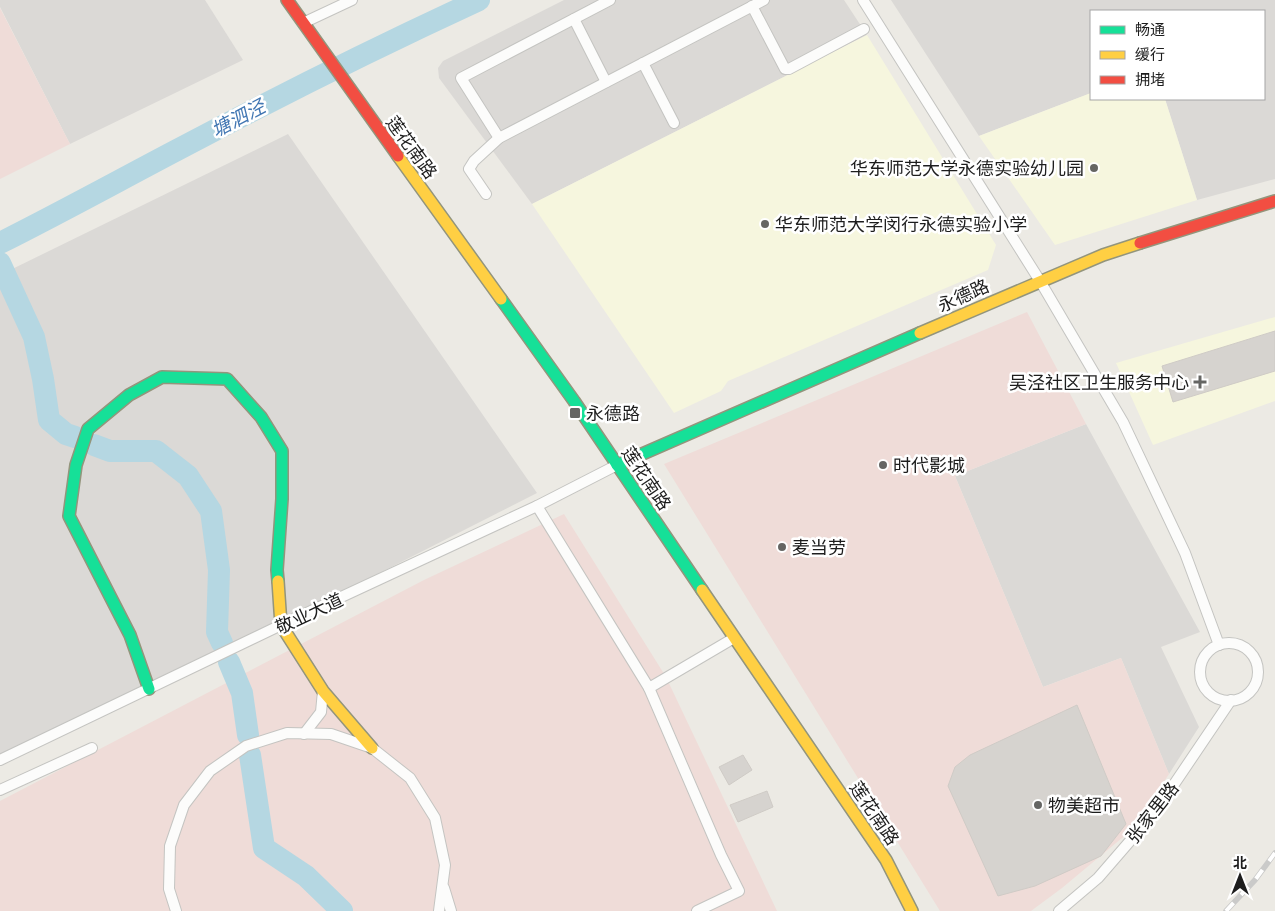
<svg xmlns="http://www.w3.org/2000/svg" width="1275" height="911" font-family="Ubuntu,'Noto Sans SC',sans-serif">
  <rect width="100%" height="100%" fill="#eceae4"/>
  <!-- residential -->
  <g fill="#dbd9d6">
    <polygon points="0,0 205,0 243,60 70,144 0,7"/>
    <polygon points="564,0 844,0 867,35 532,204 439,78 438,68 443,61"/>
    <polygon points="891,0 1275,0 1275,179 1197,200 1165,99 1264,99 1264,11 1091,11 1091,93 979,136"/>
    <polygon points="288,134 537,493 0,766 0,275"/>
    <polygon points="1086,424 1200,632 1161,647 1199,727 1169,774 1121,658 1043,687 955,476"/>
  </g>
  <!-- commercial -->
  <g fill="#efdcd8">
    <polygon points="0,8 70,144 0,179"/>
    <polygon points="1027,312 1086,424 955,476 1043,687 1121,658 1169,774 1134,828 1062,888 1031,911 940,911 664,464"/>
    <polygon points="564,514 666,677 777,911 0,911 0,801 424,580"/>
  </g>
  <!-- education -->
  <g fill="#f6f6de">
    <polygon points="867,35 996,245 988,270 728,381 721,391 674,413 532,204"/>
    <polygon points="1091,93 1091,99 1165,99 1197,200 1055,245 979,136"/>
    <polygon points="1275,317 1275,401 1153,445 1116,363"/>
  </g>
  <g fill="none" stroke-linecap="round" stroke-linejoin="round">
    <!-- river -->
    <g stroke="#b5d7e2" stroke-width="22">
      <path d="M0,243C60,213 118,181 177,150C277,97 377,47 479,0"/>
      <polyline points="0,263 34,337 43,379 49,420 66,434 75,437"/>
      <polyline points="94,445 110,451 156,451 188,476 211,511 219,570 217,632 222,643"/>
      <polyline points="229,662 242,693 248,735"/>
      <polyline points="250,755 264,848 306,876 342,911"/>
    </g>
  </g>
  <!-- building -->
  <g fill="#d6d3cf" stroke="#cfcbc6">
    <polygon points="1275,331 1275,371 1173,402 1162,366"/>
    <polygon points="1077,705 1126,824 1101,856 1035,886 998,896 948,786 955,767 970,755"/>
    <polygon points="743,755 752,770 729,785 719,767"/>
    <polygon points="767,791 773,807 738,822 730,805"/>
  </g>
  <g fill="none" stroke-linecap="round" stroke-linejoin="round">
    <!-- street casing -->
    <g stroke="#c4c4c1" stroke-width="12">
      <g id="street">
        <polyline points="863,0 1040,281 1123,422 1185,553 1219,645"/>
        <polyline points="752,6 785,69 789,69 864,29"/>
        <polyline points="574,19 606,82"/>
        <polyline points="303,23 352,0"/>
        <polyline points="643,63 674,123"/>
        <polyline points="499,138 461,78 610,0"/>
        <polyline points="486,194 469,169 474,161 499,138 764,0"/>
        <polyline points="537,506 649,688 734,638"/>
        <circle cx="1229" cy="672" r="29"/>
        <polyline points="649,688 721,855 739,891 697,911"/>
        <polyline points="304,734 321,712 323,691"/>
        <polyline points="0,760 281,625 537,506 617,465"/>
        <polyline points="0,790 92,748"/>
        <polyline points="444,888 451,911"/>
        <polyline points="176,911 169,889 170,846 184,805 210,771 246,746 287,733 331,734 372,748 410,778 435,818 445,865 439,911"/>
        <polyline points="1059,911 1098,878 1156,811 1231,700"/>
      </g>
    </g>
    <!-- fast casing -->
    <g stroke="#93957c" stroke-width="14">
      <g id="fast">
        <polyline points="501,299 574,401 702,590"/>
        <polyline points="617,465 920,333"/>
        <polyline points="149,689 130,635 69,516 76,465 88,429 129,395 162,377 227,379 261,417 282,451 282,499 277,570 278,581"/>
      </g>
    </g>
    <!-- slow casing -->
    <g stroke="#93957c" stroke-width="14">
      <g id="slow">
        <polyline points="398,156 501,299"/>
        <polyline points="920,333 1103,255 1140,243"/>
        <polyline points="278,581 281,625 323,691 372,748"/>
        <polyline points="702,590 886,860 912,911"/>
      </g>
    </g>
    <!-- jam casing -->
    <g stroke="#93957c" stroke-width="14">
      <g id="jam">
        <polyline points="287,0 398,156"/>
        <polyline points="1140,243 1275,201"/>
      </g>
    </g>
    <!-- street -->
    <use href="#street" stroke="#fcfcfb" stroke-width="10"/>
    <!-- fast -->
    <use href="#fast" stroke="#16e098" stroke-width="11"/>
    <!-- slow -->
    <use href="#slow" stroke="#ffcf43" stroke-width="11"/>
    <!-- jam -->
    <use href="#jam" stroke="#f24e42" stroke-width="11"/>
    <!-- rail casing -->
    <g stroke="#cacac9" stroke-width="5.5">
      <polyline id="rail" points="1226,911 1255,880 1275,853"/>
    </g>
    <!-- rail -->
    <use href="#rail" stroke="#fff" stroke-width="4" stroke-dasharray="11" stroke-linecap="butt"/>
  </g>
  <!-- markers -->
  <g fill="#656563" stroke="#fff" stroke-width="2">
    <circle cx="1094" cy="168" r="5"/>
    <circle cx="765" cy="224" r="5"/>
    <path d="M1197.5 374.5h5v5h5v5h-5v5h-5v-5h-5v-5h5z"/>
    <rect x="569" y="407" width="12" height="12" rx="2.5"/>
    <circle cx="883" cy="465" r="5"/>
    <circle cx="782" cy="547" r="5"/>
    <circle cx="1038" cy="805" r="5"/>
  </g>
  <g text-anchor="middle" dominant-baseline="central" stroke-width="5" stroke-linejoin="round" paint-order="stroke">
    <!-- street labels -->
    <g font-size="18" fill="#1d1d1d" stroke="#fff">
      <text transform="translate(412 147) rotate(54)">莲花南路</text>
      <text transform="translate(963 295) rotate(-24)">永德路</text>
      <text transform="translate(647 478) rotate(56)">莲花南路</text>
      <text transform="translate(309 613) rotate(-25)">敬业大道</text>
      <text transform="translate(1152 812) rotate(-52)">张家里路</text>
      <text transform="translate(875 813) rotate(56)">莲花南路</text>
    </g>
    <!-- poi labels -->
    <g font-size="18" fill="#1d1d1d" stroke="#fff" text-anchor="start">
      <text x="1084" y="168" text-anchor="end">华东师范大学永德实验幼儿园</text>
      <text x="775" y="224">华东师范大学闵行永德实验小学</text>
      <text x="1189" y="382" text-anchor="end">吴泾社区卫生服务中心</text>
      <text x="586" y="413">永德路</text>
      <text x="893" y="465">时代影城</text>
      <text x="792" y="547">麦当劳</text>
      <text x="1048" y="805">物美超市</text>
    </g>
    <!-- water labels -->
    <g font-size="19" font-style="italic" fill="#4277b3" stroke="#fff">
      <text transform="translate(238 118) rotate(-28)">塘泗泾</text>
    </g>
  </g>
  <!-- legend -->
  <rect x="1090" y="10" width="175" height="90" fill="#ffffff" stroke="#a5a5a5"/>
  <rect x="1100" y="26" width="25" height="8" fill="#16e098" stroke="#a5a5a5"/>
  <text x="1135" y="35" font-size="15" fill="#1d1d1d">畅通</text>
  <rect x="1100" y="51" width="25" height="8" fill="#ffcf43" stroke="#a5a5a5"/>
  <text x="1135" y="60" font-size="15" fill="#1d1d1d">缓行</text>
  <rect x="1100" y="76" width="25" height="8" fill="#f24e42" stroke="#a5a5a5"/>
  <text x="1135" y="85" font-size="15" fill="#1d1d1d">拥堵</text>
  <!-- north arrow -->
  <g transform="translate(1240 876)" stroke="#ffffff" stroke-width="4" paint-order="stroke">
  <path d="M0-4L9 19L0 12L-9 19Z" fill="#1d1d1d"/>
  <text y="-8" font-size="14" font-weight="bold" text-anchor="middle" fill="#1d1d1d">北</text>
  </g>
</svg>
